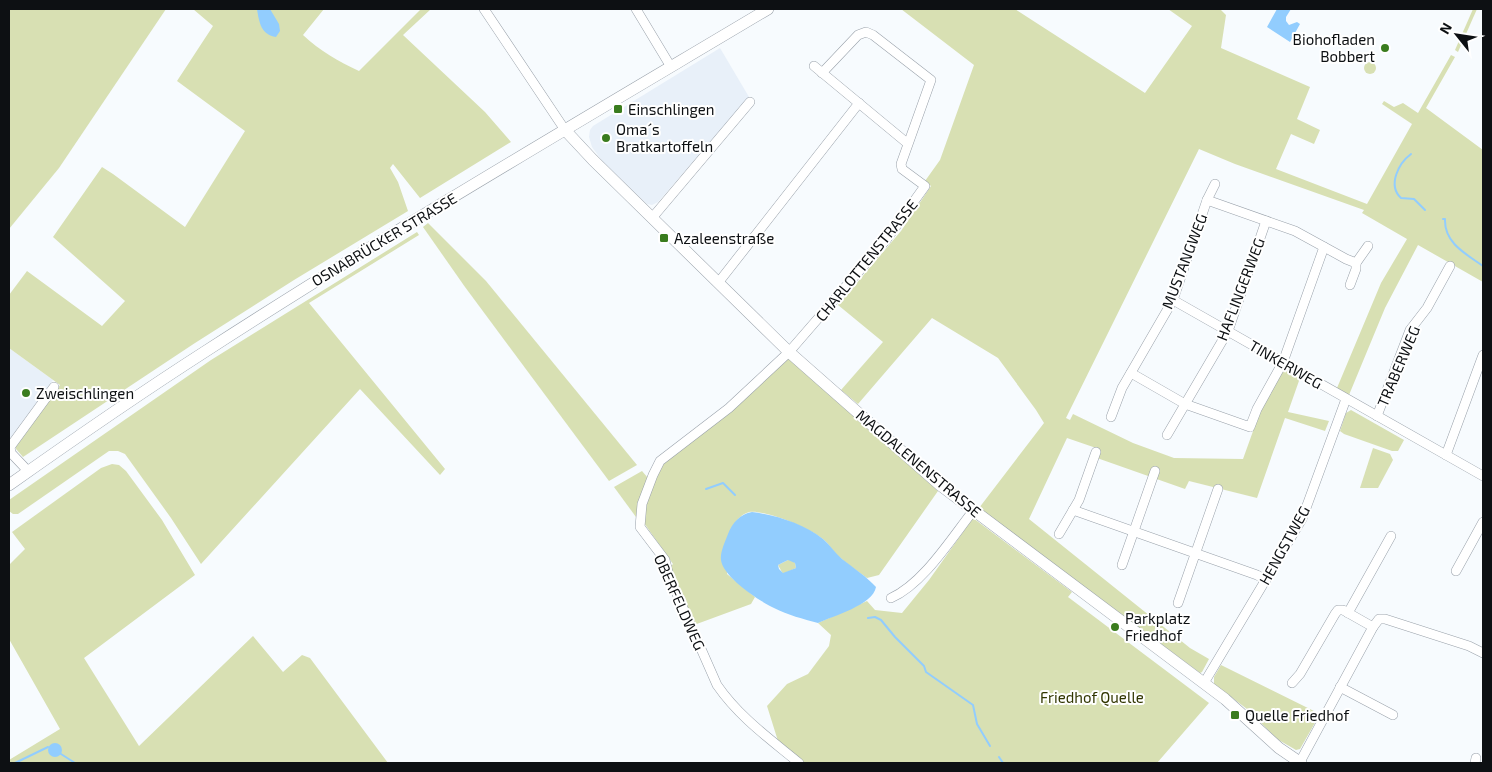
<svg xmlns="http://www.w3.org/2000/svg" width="1492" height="772" font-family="'Exo 2',sans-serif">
  <rect width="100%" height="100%" fill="#f7fbfe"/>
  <!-- built -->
  <g fill="#e8f0f9">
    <polygon points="720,48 749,97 658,202 652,205 647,204 603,162 592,147 589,137 590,130 593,126"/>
    <polygon points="9,348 53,380 9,440"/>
  </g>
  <!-- green -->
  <g fill="#d8e0b3">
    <polygon points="9,9 166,9 59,168 9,229"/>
    <path d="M193,9H324L303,35C320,51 338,61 359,71L421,9H431L403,35L485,112L511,142L420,198L393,164L390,168L398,182L408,211L294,280L195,343L23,457L16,449V446L60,385L9,348V295L27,271L102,326L125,301L53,237L102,167L113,174L185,227L245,131L177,81L213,26Z"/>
    <polygon points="901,9 1015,9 1145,93 1192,26 1168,9 1220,9 1226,15 1221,48 1310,87 1297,119 1320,130 1314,144 1291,134 1276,169 1367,204 1412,124 1382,104 1384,101 1394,107 1403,103 1418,113 1451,55 1455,57 1426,108 1483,150 1483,282 1418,245 1385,308 1349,395 1337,388 1381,283 1407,239 1362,213 1364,210 1235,164 1199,149 1066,418 1070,420 1073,414 1133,443 1174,458 1243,459 1261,409 1284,369 1300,378 1288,412 1329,421 1325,431 1285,418 1257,498 1189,481 1185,489 1097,458 1099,449 1067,438 1029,519 1190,648 1209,659 1202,672 1200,673 979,508 1044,423 1036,410 998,358 932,318 858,404 841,390 883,342 838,305 901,231 931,186 925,181 940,160 974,65"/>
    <polygon points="1473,9 1477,9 1458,52 1455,50"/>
    <circle cx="1370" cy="68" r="6"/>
    <polygon points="428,223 486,281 637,465 609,481 465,287 423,227"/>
    <polygon points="417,232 419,235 309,303 445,469 440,475 360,389 201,564 171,518 125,454 118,451 109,451 18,514 13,514 9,511 9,500 211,360"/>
    <path d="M788,358L938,491L879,575L867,578C857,571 846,563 837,555C832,550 829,544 824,540C812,529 764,509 749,512C742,514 738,519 734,524L727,574L755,597L751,604L694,625L668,569L673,564L644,523C646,501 652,482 663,463Z"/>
    <polygon points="1351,410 1404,440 1398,451 1392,451 1344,434 1340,431 1346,413"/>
    <polygon points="1373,448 1390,454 1393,460 1378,488 1360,488"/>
    <polygon points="112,464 119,465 126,471 162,520 195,575 84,658 139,746 253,636 283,672 302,655 310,658 388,763 9,763 9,760 60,729 9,639 9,565 25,549 12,532 101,468"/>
    <polygon points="642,471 648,478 636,517 614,487"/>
    <polygon points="973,518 1072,592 1068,597 1209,703 1157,763 804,763 778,741 767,706 787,684 808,674 829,646 831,635 818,623 867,601 875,610 902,613 929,580"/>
    <polygon points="788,560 792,560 795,563 796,568 783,574 778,565"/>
    <polygon points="1221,665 1320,714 1300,749 1296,750 1277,739 1247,709 1214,684 1214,677"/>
  </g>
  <!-- water -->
  <g fill="#92cdfe" fill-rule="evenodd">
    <path d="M257,9H270L279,24L280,31L276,37C261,35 259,22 257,9Z"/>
    <polygon points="1277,9 1291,9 1286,17 1286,21 1289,25 1297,22 1300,24 1290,42 1267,27"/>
    <path d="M752,512C776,515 804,524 823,539C830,545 835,553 842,559C852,567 863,574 872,583L876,587C873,605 833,616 818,623C803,619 788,615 774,608C759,601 723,577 721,560C720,552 725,542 728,534C732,523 740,514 752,512ZM788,560L795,563L796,568L783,573L779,569L778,565Z"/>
    <circle cx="55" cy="750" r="7"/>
  </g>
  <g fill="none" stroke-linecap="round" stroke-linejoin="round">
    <!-- stream -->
    <g stroke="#92cdfe" stroke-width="2">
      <path d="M1411,154C1399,163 1387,185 1401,198L1414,199L1425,210"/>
      <path d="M1443,219H1445C1444,243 1466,254 1483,266"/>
      <polyline points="706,489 723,483 735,495"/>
      <polyline points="868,618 875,617 881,620 895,637 924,666 926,672 973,705 977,724 990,746"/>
      <polyline points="61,754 75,763"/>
      <polyline points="999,757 1003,763"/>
      <polyline points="15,763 48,747"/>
    </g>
    <!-- street casing -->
    <g stroke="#99a1aa" stroke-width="10">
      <g id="street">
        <polyline points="484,9 565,130"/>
        <polyline points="636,9 671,67"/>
        <polyline points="814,66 907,143"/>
        <polyline points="1207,200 1295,231 1346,259 1356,263 1368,246"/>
        <polyline points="652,218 750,102"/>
        <polyline points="718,283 859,103"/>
        <polyline points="1350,285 1356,269 1356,263"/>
        <polyline points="1173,300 1483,476"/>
        <polyline points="1131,373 1185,404 1250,427 1257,409 1283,362 1324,247"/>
        <polyline points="1377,416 1410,330 1427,308 1450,266"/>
        <polyline points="1111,417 1122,388 1173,300 1207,200 1215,184"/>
        <polyline points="1167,435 1228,331 1266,221"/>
        <polyline points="1446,455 1483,355"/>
        <polyline points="28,471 11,453 10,447 54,387"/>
        <polyline points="1073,510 1257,575 1266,580"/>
        <polyline points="1059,534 1079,500 1096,452"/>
        <polyline points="1122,565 1155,471"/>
        <polyline points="1456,571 1483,522"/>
        <path d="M891,598C923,584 951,539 973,511"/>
        <polyline points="1178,603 1218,489"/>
        <polyline points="1348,613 1391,536"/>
        <polyline points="1204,683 1302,519 1346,399"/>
        <polyline points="1292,683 1300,674 1335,614 1338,610 1343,610 1373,627"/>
        <polyline points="1340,687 1393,715"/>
        <polyline points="1300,762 1373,627 1379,619 1385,619 1469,646 1483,653"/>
        <path d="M799,763C770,739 739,717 717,685L669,576L665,560L640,527L642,504L653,475L660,461L729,408L789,352L886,240L925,186L902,169L901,164L931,80L873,35L866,32L858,35L822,73"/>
        <polyline points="1475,763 1476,758"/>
      </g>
    </g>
    <!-- secondary casing -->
    <g stroke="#99a1aa" stroke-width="12">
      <g id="secondary">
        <polyline points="565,130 593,160 789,352 940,485 1225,699 1279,748 1301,763"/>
        <path d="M9,485C74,439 139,394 206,351C390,232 580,121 768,9"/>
      </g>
    </g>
    <!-- street -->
    <use href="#street" stroke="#fff" stroke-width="9"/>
    <!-- secondary -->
    <use href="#secondary" stroke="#fff" stroke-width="11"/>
  </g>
  <!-- markers -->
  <g fill="#3a7c1e" stroke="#fff" stroke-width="2">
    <circle cx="1385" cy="48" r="5"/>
    <rect x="613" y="104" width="10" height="10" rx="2.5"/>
    <circle cx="606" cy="138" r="5"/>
    <rect x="659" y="233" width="10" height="10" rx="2.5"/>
    <circle cx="26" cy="393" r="5"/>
    <circle cx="1115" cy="627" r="5"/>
    <rect x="1230" y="710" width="10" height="10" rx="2.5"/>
  </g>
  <g text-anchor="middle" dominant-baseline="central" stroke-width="4" stroke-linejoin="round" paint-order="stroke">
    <!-- poi labels -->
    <g font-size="15" fill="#0d1013" stroke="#fff" text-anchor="start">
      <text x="1375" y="39" text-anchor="end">Biohofladen<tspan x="1375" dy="17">Bobbert</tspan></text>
      <text x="628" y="109">Einschlingen</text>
      <text x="616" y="129">Oma´s<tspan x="616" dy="17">Bratkartoffeln</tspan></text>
      <text x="674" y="238">Azaleenstraße</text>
      <text x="36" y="393">Zweischlingen</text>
      <text x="1125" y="618">Parkplatz<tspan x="1125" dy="17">Friedhof</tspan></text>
      <text x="1245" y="715">Quelle Friedhof</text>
    </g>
    <!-- street labels -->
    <g font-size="15" fill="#0d1013" stroke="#fff">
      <text transform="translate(384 239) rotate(-31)">OSNABRÜCKER STRASSE</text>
      <text transform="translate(866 260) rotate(-51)">CHARLOTTENSTRASSE</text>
      <text transform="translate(1184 261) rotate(-69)">MUSTANGWEG</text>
      <text transform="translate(1240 289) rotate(-69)">HAFLINGERWEG</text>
      <text transform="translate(1286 364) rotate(30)">TINKERWEG</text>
      <text transform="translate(1398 366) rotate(-67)">TRABERWEG</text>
      <text transform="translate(919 463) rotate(40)">MAGDALENENSTRASSE</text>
      <text transform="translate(1284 545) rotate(-61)">HENGSTWEG</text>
      <text transform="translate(680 602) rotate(66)">OBERFELDWEG</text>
    </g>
    <!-- park labels -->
    <g font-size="15" fill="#313600" stroke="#fff">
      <text x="1092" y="697">Friedhof Quelle</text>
    </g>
  </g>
  <!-- border -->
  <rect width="1492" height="772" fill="none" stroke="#0d1013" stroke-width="20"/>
  <!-- north arrow -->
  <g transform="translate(1457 35) rotate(300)" stroke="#ffffff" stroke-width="4" paint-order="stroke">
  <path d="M0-4L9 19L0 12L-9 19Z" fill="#0d1013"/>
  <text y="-8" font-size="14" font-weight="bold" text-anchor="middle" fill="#0d1013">N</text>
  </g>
</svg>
